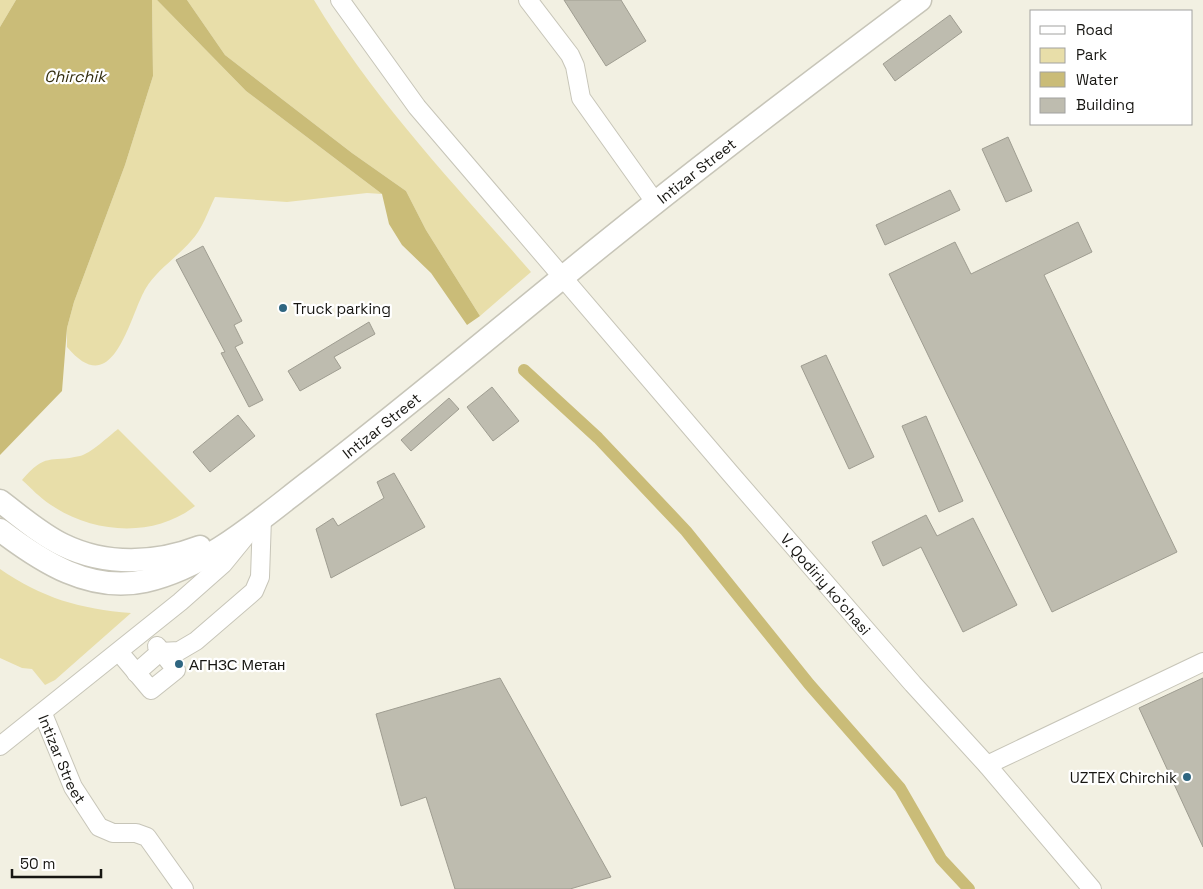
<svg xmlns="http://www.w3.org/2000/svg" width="1203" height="889" font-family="'Space Grotesk',sans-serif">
  <rect width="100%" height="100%" fill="#f2f0e2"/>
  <!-- green -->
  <g fill="#e8dea9">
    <polygon points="0,0 16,0 0,27"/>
    <path d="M152,0H157L246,91L382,194L367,193L287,202L215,197C208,211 202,230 191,241C178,256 155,272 146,288C129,316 114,403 67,347V328L74,302L125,165L153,76Z"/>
    <path d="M187,0H314C374,100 455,185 531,272L480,316L426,230L406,191L352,153L225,55Z"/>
    <path d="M118,429L195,506C154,538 94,534 51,505C40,498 31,488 22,480C46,452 49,463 80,456C90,454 109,436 118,429Z"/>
    <path d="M0,569C42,598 80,609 131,613L55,680L45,685L32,669L22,668L0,658Z"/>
  </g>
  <!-- water -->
  <g fill="#cabc78">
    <polygon points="16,0 152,0 153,76 125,165 74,302 67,328 62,391 0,455 0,27"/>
    <polygon points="157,0 187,0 225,55 352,153 406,191 426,230 480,316 467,325 431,273 402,245 389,224 382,194 246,91"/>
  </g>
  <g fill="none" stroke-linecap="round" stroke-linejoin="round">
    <!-- canal -->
    <polyline stroke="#cabc78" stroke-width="12" points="524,370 598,438 686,531 809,684 900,788 941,859 969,889"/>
  </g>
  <!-- building -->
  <g fill="#bebcaf" stroke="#9f9d91">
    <polygon points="564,0 621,0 646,41 606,66"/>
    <polygon points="950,15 962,32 895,81 883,64"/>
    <polygon points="1008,137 1032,191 1006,202 982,149"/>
    <polygon points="950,190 960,210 885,245 876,225"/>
    <polygon points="1078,222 1092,252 1044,275 1177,552 1052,612 889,274 955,242 971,274"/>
    <polygon points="203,246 242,321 234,325 243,343 235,347 263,400 249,407 221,353 225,352 176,260"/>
    <polygon points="369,322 375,334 334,357 341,368 300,391 288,371"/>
    <polygon points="826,355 874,457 849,469 801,366"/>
    <polygon points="492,387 519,421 493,441 467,407"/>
    <polygon points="449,398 459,409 411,451 401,440"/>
    <polygon points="238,415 255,436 210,472 193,452"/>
    <polygon points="926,416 963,501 939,512 902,426"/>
    <polygon points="394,473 425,527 331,578 316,529 333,518 338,526 384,498 377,482"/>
    <polygon points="926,515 937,536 973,518 1017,605 963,632 921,547 883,566 872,542"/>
    <polygon points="500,678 611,877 570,889 455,889 426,797 401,806 376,714"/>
    <polygon points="1203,678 1203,847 1139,708"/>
  </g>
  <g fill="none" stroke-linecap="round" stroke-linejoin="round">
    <!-- minor casing -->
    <g stroke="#c7c5b8" stroke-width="20">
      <g id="minor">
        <path id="s1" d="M340,0L417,107L730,473L913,684L987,765L1092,889"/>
        <polyline points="528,0 570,55 575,66 581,98 655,202"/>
        <polyline points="119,652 151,690 176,670 157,646"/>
        <polyline points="136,673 160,652 179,651 196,641 254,591 260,577 262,518"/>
        <path id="s2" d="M43,714L73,787L99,827L113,833H136L147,837L184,889"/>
        <polyline points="0,746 180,602 223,564 245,537"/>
        <polyline points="987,765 1203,662"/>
      </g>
    </g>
    <!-- major casing -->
    <g stroke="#c7c5b8" stroke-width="25">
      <g id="major">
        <path d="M0,501C20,516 40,534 63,545C106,566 156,564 200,547"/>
        <path id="s3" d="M0,530C42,562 90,593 145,581C206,567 256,523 305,485C389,421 470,353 552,286C672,187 796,93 920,0"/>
      </g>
    </g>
    <!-- minor -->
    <use href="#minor" stroke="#fff" stroke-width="18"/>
    <!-- major -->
    <use href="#major" stroke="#fff" stroke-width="22"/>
  </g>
  <!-- markers -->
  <g fill="#2f6681" stroke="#fff" stroke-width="2">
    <circle cx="283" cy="308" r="5"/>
    <circle cx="179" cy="664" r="5"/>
    <circle cx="1187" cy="777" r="5"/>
  </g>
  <g text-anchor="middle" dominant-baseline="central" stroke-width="4.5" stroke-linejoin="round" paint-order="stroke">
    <!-- street labels -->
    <g font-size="15" fill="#171612" stroke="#fff">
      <text stroke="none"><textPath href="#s3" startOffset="849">Intizar Street</textPath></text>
      <text stroke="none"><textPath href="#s3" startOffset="444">Intizar Street</textPath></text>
      <text stroke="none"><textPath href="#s1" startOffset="760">V. Qodiriy ko‘chasi</textPath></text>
      <text stroke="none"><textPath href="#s2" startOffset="49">Intizar Street</textPath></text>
    </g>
    <!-- poi labels -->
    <g font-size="15" fill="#171612" stroke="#fff" text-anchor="start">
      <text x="293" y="308">Truck parking</text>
      <text x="189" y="664">АГНЗС Метан</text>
      <text x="1177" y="777" text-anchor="end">UZTEX Chirchik</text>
    </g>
    <!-- water labels -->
    <g font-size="16" font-style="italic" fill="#342e0f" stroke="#fff">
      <text x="75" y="76">Chirchik</text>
    </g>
  </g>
  <!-- legend -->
  <rect x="1030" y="10" width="162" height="115" fill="#ffffff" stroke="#a2a2a0"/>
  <rect x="1040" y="26" width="25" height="8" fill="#ffffff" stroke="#a2a2a0"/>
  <text x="1076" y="35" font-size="15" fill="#171612">Road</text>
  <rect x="1040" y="48" width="25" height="15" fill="#e8dea9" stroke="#a2a2a0"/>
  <text x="1076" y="60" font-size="15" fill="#171612">Park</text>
  <rect x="1040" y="72" width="25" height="15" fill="#cabc78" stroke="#a2a2a0"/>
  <text x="1076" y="85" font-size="15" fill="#171612">Water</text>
  <rect x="1040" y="98" width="25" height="15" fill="#bebcaf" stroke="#a2a2a0"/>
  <text x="1076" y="110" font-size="15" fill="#171612">Building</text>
  <!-- scale -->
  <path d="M12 869v8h89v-8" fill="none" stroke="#171612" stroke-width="2.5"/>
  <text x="20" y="869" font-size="15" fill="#171612" stroke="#ffffff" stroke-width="4" paint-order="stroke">50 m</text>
</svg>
